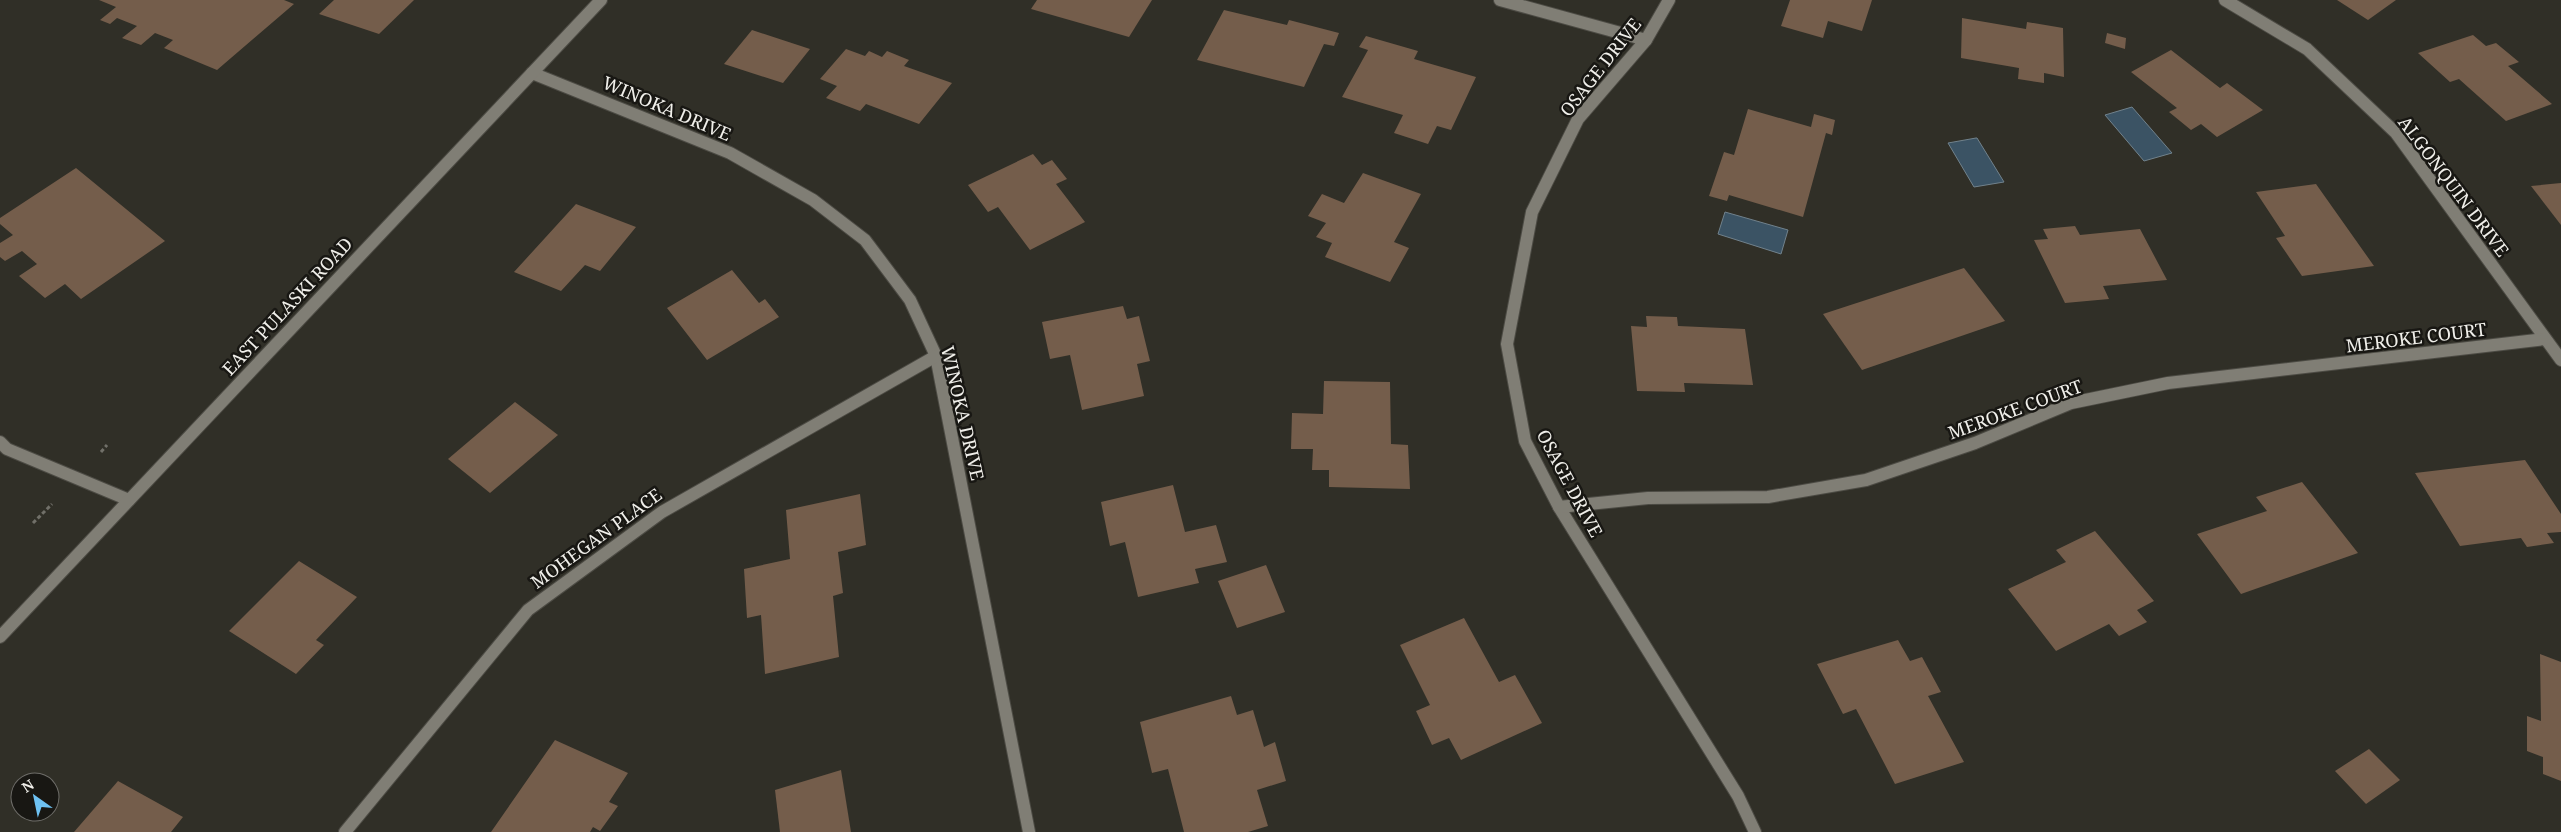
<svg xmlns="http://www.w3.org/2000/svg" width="2561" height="832" font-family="'Noto Serif',serif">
  <rect width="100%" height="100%" fill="#302f27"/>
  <!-- water -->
  <g fill="#3b5364" stroke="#71828c">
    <polygon points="2132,107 2172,153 2144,161 2105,115"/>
    <polygon points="1976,138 1977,138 2004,182 1974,187 1948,143"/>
    <polygon points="1725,212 1788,230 1781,254 1718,234"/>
  </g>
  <!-- building -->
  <g fill="#745d4b">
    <polygon points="99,0 284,0 294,4 217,70 164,48 173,40 155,33 141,45 122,38 137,26 117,18 110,24 100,20 116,7"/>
    <polygon points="334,0 414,0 379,34 319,14"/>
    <polygon points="1037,0 1152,0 1129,37 1031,9"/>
    <polygon points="1790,0 1872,0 1862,31 1828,21 1823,38 1781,26"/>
    <polygon points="2337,0 2396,0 2368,20"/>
    <polygon points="1224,10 1287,25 1289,20 1339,33 1334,46 1324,44 1304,87 1197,60"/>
    <polygon points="1962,18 2026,29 2027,22 2063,28 2064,77 2044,73 2044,83 2018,79 2019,68 1961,58"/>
    <polygon points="752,30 810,49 783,83 724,64"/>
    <polygon points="2107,33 2126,38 2125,49 2105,43"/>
    <polygon points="2473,35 2486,46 2496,43 2519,62 2508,66 2552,104 2506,121 2459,79 2450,82 2418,53"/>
    <polygon points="1366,36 1418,51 1414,59 1476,77 1451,130 1437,126 1428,144 1394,133 1403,115 1342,97 1368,50 1359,47"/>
    <polygon points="846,49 865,56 869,51 882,57 887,51 909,60 904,66 952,83 919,124 866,104 860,111 826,98 837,86 820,79"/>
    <polygon points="2171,50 2220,88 2227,83 2263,110 2217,137 2201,124 2191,130 2169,112 2177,108 2131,72"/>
    <polygon points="1748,109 1811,127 1814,114 1835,120 1832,135 1826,133 1803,217 1729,195 1727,201 1709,196 1724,152 1734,155"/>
    <polygon points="1033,154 1042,165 1052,160 1067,179 1056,184 1085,222 1030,250 998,207 988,212 968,185"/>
    <polygon points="76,168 165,241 81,299 65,284 45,298 19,276 37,264 22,251 5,261 0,257 0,243 13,235 0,224 0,218"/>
    <polygon points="1363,173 1421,194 1394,242 1409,248 1390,282 1325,257 1332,243 1316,237 1326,223 1308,216 1322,194 1344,203"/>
    <polygon points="2561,183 2561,225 2531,186"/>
    <polygon points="2316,184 2374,266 2302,276 2276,238 2285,236 2256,192"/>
    <polygon points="576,204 636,227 600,271 585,265 561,291 514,272"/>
    <polygon points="2075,226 2080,235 2140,229 2167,280 2103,286 2109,299 2065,303 2034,240 2048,239 2043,229"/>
    <polygon points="1964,268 2005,321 1862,370 1823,314"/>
    <polygon points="732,270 759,303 765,299 779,317 707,360 667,308"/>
    <polygon points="1123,306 1127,319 1139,316 1150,361 1137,364 1144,396 1082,410 1070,355 1050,359 1042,322"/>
    <polygon points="1646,316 1677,317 1678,326 1745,329 1753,385 1684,383 1685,392 1637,391 1631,326 1647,327"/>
    <polygon points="1324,381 1390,382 1391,444 1408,445 1410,489 1329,487 1329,470 1312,470 1313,449 1291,449 1292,413 1323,414"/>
    <polygon points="515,402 558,435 490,493 448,459"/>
    <polygon points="2525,460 2561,514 2561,532 2547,533 2554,543 2527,547 2521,538 2460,546 2415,473"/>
    <polygon points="2302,482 2358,553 2241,594 2197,534 2267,511 2256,497"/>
    <polygon points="1173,485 1185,532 1216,525 1227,562 1195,569 1199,583 1138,597 1125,542 1110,546 1101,502"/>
    <polygon points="860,494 866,545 838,552 843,593 833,596 839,657 765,674 761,615 747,618 744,569 790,559 786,510"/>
    <polygon points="2095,531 2154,601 2137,610 2147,622 2119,636 2109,624 2056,651 2008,589 2066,562 2056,550"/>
    <polygon points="299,561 357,597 316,640 324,645 296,674 229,631"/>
    <polygon points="1266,565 1285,612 1237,628 1218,581"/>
    <polygon points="1464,618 1499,682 1515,675 1542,723 1461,760 1449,738 1432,745 1416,711 1430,705 1400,645"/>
    <polygon points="1898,640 1910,661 1922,657 1941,692 1928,696 1964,762 1895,784 1856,709 1843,714 1817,664"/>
    <polygon points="2540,654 2561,662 2561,781 2543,774 2543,757 2527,751 2527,716 2541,721"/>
    <polygon points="1231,696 1237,715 1253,710 1264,747 1275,742 1286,781 1257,790 1268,826 1248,832 1184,832 1168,769 1152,773 1140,722"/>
    <polygon points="555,740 628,773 609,802 618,806 600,831 593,827 590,832 491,832"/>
    <polygon points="2369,749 2400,780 2366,804 2335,771"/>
    <polygon points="841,770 851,832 780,832 775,790"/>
    <polygon points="118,781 183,817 171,832 74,832"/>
  </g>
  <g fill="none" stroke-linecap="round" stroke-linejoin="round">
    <!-- street casing -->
    <g stroke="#4c4b44" stroke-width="14">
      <g id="street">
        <polyline points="1500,0 1646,40"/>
        <polyline points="1669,0 1646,40 1578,119 1532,212 1507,344 1525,441 1559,507 1738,796 1755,832"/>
        <polyline points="2225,0 2307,49 2396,133 2561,360"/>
        <polyline points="532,73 730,153 813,200 865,240 910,300 936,356 1029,832"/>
        <polyline points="0,442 7,449 129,500"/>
        <polyline points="1559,507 1648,498 1768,497 1866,480 1975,443 2071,403 2168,383 2545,339"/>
        <polyline points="345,832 528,610 662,512 936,356"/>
      </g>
    </g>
    <!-- secondary casing -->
    <g stroke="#4c4b44" stroke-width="14">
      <polyline id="secondary" points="0,637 601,0"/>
    </g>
    <!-- path -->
    <g stroke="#717069" stroke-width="3" stroke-dasharray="4 2.5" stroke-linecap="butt">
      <polyline points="101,452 107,445"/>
      <polyline points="33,523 52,504"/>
    </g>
    <!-- street -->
    <use href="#street" stroke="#807e75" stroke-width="12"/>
    <!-- secondary -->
    <use href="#secondary" stroke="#807e75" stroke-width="12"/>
  </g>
  <g text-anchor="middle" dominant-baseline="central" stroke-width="5" stroke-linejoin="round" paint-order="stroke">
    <!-- street labels -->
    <g font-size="18" fill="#f0efea" stroke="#181713">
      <text transform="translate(1600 67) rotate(-52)">OSAGE DRIVE</text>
      <text transform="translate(667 108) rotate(23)">WINOKA DRIVE</text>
      <text transform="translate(2454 186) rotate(53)">ALGONQUIN DRIVE</text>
      <text transform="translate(287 306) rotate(-47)">EAST PULASKI ROAD</text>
      <text transform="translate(2416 337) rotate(-7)">MEROKE COURT</text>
      <text transform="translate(2015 409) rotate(-20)">MEROKE COURT</text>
      <text transform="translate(963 413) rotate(77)">WINOKA DRIVE</text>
      <text transform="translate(1570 483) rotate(62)">OSAGE DRIVE</text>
      <text transform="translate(596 538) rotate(-36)">MOHEGAN PLACE</text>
    </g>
  </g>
  <!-- north arrow -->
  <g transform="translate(35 797) rotate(327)"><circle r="24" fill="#181713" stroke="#6e6d69"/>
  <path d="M0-4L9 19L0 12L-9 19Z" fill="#6ec2f3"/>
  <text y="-8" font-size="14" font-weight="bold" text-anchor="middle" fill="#f0efea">N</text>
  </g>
</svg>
